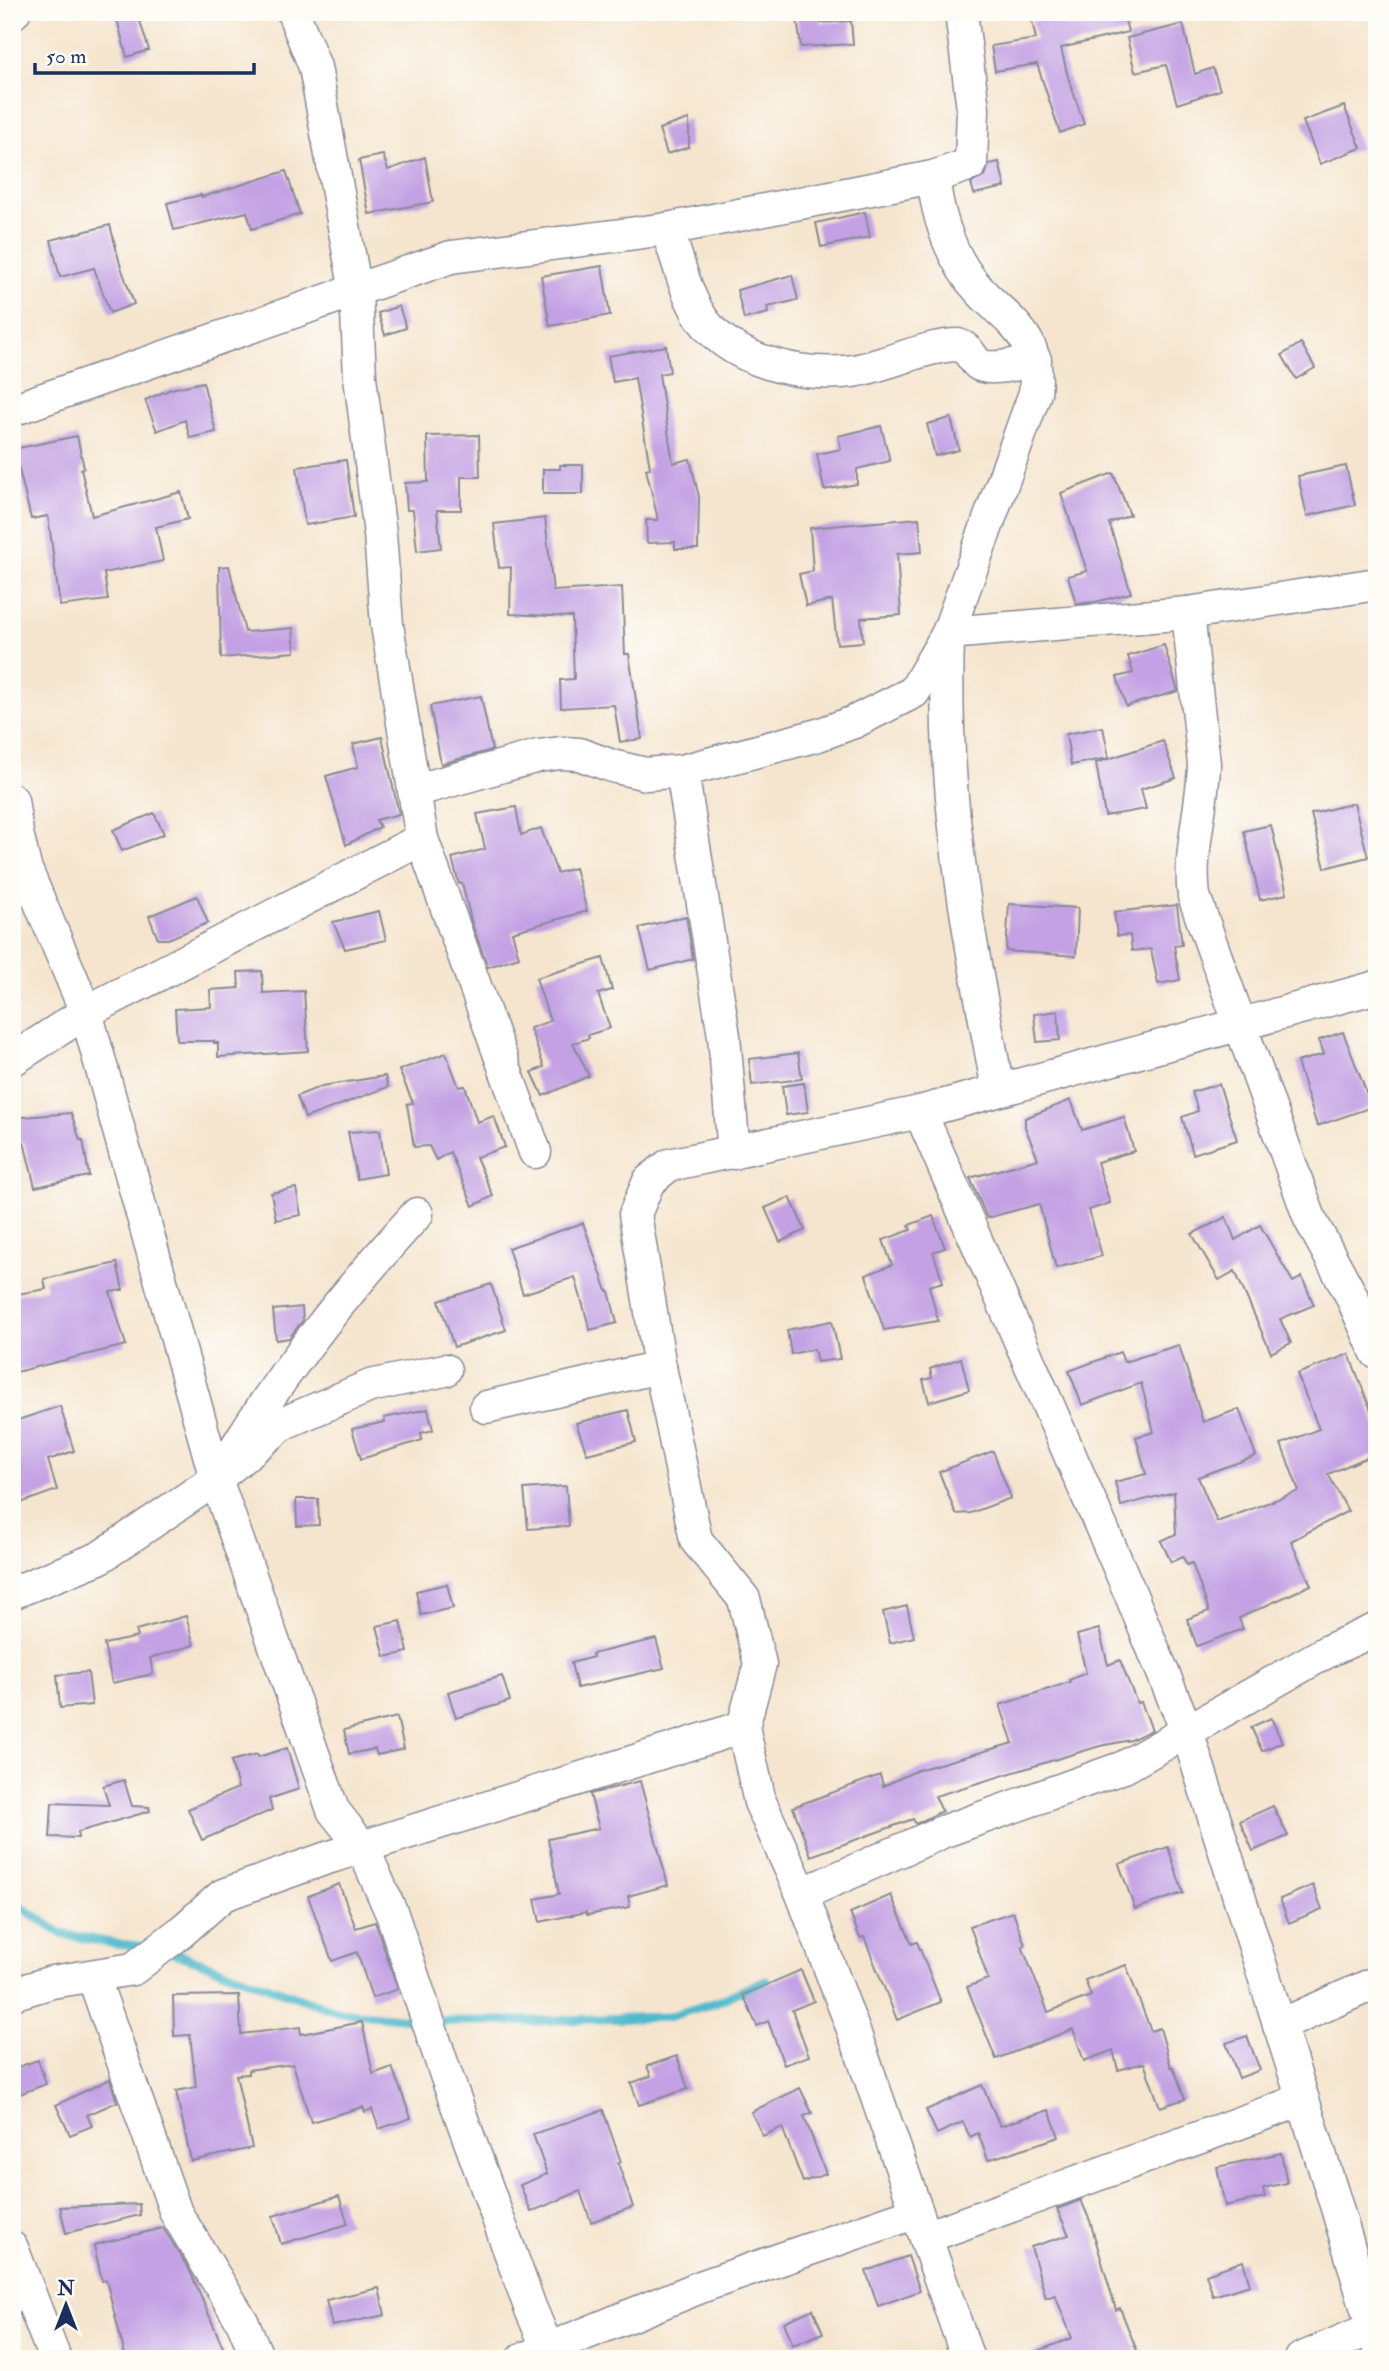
<svg xmlns="http://www.w3.org/2000/svg" width="1389" height="2371" font-family="'IM FELL Double Pica',serif">
  <rect width="100%" height="100%" fill="#fdfcf7"/>
  <filter id="ink" filterUnits="userSpaceOnUse"><feTurbulence type="fractalNoise" baseFrequency=".0143" numOctaves="2"/><feDisplacementMap in="SourceGraphic" scale="14" xChannelSelector="R" yChannelSelector="G"/><feConvolveMatrix kernelMatrix="1 2 1 2 8 2 1 2 1" color-interpolation-filters="sRGB"/></filter>
  <filter id="wash" filterUnits="userSpaceOnUse"><feTurbulence type="fractalNoise" baseFrequency=".00686" numOctaves="4" result="noise"/><feDisplacementMap in="SourceGraphic" scale="28" xChannelSelector="R" yChannelSelector="G"/><feGaussianBlur stdDeviation="1.57" result="paint"/><feColorMatrix in="noise" values="0 0 0 0 0 0 0 0 0 0 0 0 0 0 0 0 0 1.4 0 .05"/><feComposite in="paint" operator="in"/></filter>
  <g filter="url(#wash)">
    <rect width="100%" height="100%" fill="#f5e5ce"/>
    <g fill="none" stroke-linecap="round" stroke-linejoin="round">
      <!-- stream -->
      <g stroke="#50bacd" stroke-width="9">
        <polyline points="12,1901 62,1934 117,1944 149,1947"/>
        <polyline points="169,1951 339,2012 421,2020"/>
        <polyline points="435,2021 528,2021 668,2017 716,2002 766,1980"/>
      </g>
    </g>
    <g id="blocks">
      <!-- building -->
      <g fill="#c3a1e4">
        <polygon points="115,12 137,12 149,50 127,57"/>
        <polygon points="796,12 820,12 821,23 851,21 853,44 801,47"/>
        <polygon points="1030,12 1123,12 1128,32 1061,48 1068,77 1084,124 1060,133 1037,64 995,71 991,46 1036,39"/>
        <polygon points="1183,24 1195,74 1213,68 1220,90 1177,104 1166,65 1135,72 1127,38"/>
        <polygon points="1344,106 1361,148 1320,164 1303,121"/>
        <polygon points="689,119 689,147 667,154 659,129"/>
        <polygon points="383,155 388,170 425,157 433,202 369,214 359,160"/>
        <polygon points="999,162 1005,187 974,194 971,183 985,176 989,164"/>
        <polygon points="286,171 300,214 252,229 247,212 174,230 167,203 201,195 202,197"/>
        <polygon points="865,212 870,237 821,247 816,223"/>
        <polygon points="110,225 120,264 134,304 110,313 94,268 60,277 51,240"/>
        <polygon points="602,266 610,315 550,326 541,276"/>
        <polygon points="792,275 798,300 767,307 768,313 744,319 737,290"/>
        <polygon points="399,306 406,328 385,335 378,313"/>
        <polygon points="1301,343 1315,368 1296,379 1282,355"/>
        <polygon points="666,346 670,372 659,374 673,463 690,459 699,497 698,549 675,549 675,542 647,543 646,520 658,520 646,469 650,468 635,378 613,382 608,356"/>
        <polygon points="203,382 216,432 190,438 185,420 157,431 145,400 171,389"/>
        <polygon points="951,418 959,450 935,456 927,424"/>
        <polygon points="881,426 890,461 857,469 857,484 824,490 817,454 841,449 838,436"/>
        <polygon points="479,435 480,477 461,477 461,510 437,510 441,548 417,551 413,510 407,510 405,483 428,482 427,436"/>
        <polygon points="77,436 84,468 81,469 92,516 181,492 188,519 156,527 163,561 104,573 108,600 60,606 48,516 31,519 14,449"/>
        <polygon points="346,460 354,517 305,525 297,467"/>
        <polygon points="560,465 583,465 583,494 543,494 543,469 560,469"/>
        <polygon points="1346,466 1355,505 1307,516 1298,476"/>
        <polygon points="1113,473 1130,515 1109,523 1131,593 1095,602 1076,604 1068,576 1087,571 1061,493"/>
        <polygon points="545,518 553,591 622,587 625,654 629,654 642,739 620,742 614,705 561,708 560,680 574,679 572,617 510,614 511,567 499,568 494,524"/>
        <polygon points="919,518 922,552 897,554 901,615 861,618 863,642 837,644 832,600 806,606 799,574 813,571 810,528"/>
        <polygon points="229,566 245,632 293,628 295,652 221,658 219,567"/>
        <polygon points="1164,645 1178,691 1126,706 1117,677 1133,673 1128,656"/>
        <polygon points="481,696 492,750 441,764 430,706"/>
        <polygon points="1103,727 1109,758 1071,765 1066,734"/>
        <polygon points="382,737 399,814 376,820 380,827 346,845 326,776 358,767 353,744"/>
        <polygon points="1163,741 1176,778 1141,789 1146,809 1105,816 1096,763"/>
        <polygon points="1354,803 1368,857 1325,868 1311,814"/>
        <polygon points="516,807 521,835 541,828 557,873 575,868 587,911 512,932 519,957 488,967 472,924 462,883 459,884 452,858 485,849 477,814"/>
        <polygon points="154,813 164,834 122,851 113,830"/>
        <polygon points="1271,825 1287,894 1260,900 1244,831"/>
        <polygon points="197,896 208,923 168,939 158,939 149,916"/>
        <polygon points="1009,904 1078,908 1076,956 1006,951"/>
        <polygon points="1177,905 1182,945 1174,946 1180,980 1158,984 1151,949 1132,951 1130,935 1117,936 1114,912"/>
        <polygon points="379,911 386,940 345,949 333,922"/>
        <polygon points="686,916 693,959 650,970 639,928"/>
        <polygon points="603,958 612,990 598,994 610,1028 588,1035 589,1038 573,1043 589,1076 543,1096 532,1072 544,1067 530,1028 550,1021 536,978"/>
        <polygon points="262,971 263,993 304,991 308,1051 218,1057 218,1043 214,1043 214,1041 177,1041 175,1009 211,1007 210,990 239,988 238,972"/>
        <polygon points="1058,1011 1060,1040 1037,1042 1034,1014"/>
        <polygon points="1343,1032 1372,1107 1317,1126 1297,1062 1324,1054 1319,1040"/>
        <polygon points="446,1053 459,1087 465,1086 477,1122 494,1116 505,1147 476,1157 493,1196 473,1206 450,1152 436,1160 429,1146 414,1147 407,1104 413,1103 399,1070"/>
        <polygon points="798,1053 802,1079 752,1085 749,1059"/>
        <polygon points="385,1076 388,1087 305,1118 297,1096 322,1086"/>
        <polygon points="804,1083 808,1112 786,1115 782,1086"/>
        <polygon points="1219,1084 1237,1140 1193,1154 1182,1117 1198,1111 1192,1092"/>
        <polygon points="1071,1100 1082,1130 1124,1117 1134,1151 1097,1162 1110,1203 1089,1210 1102,1256 1056,1268 1039,1204 987,1218 970,1178 1038,1159 1025,1127 1025,1118"/>
        <polygon points="71,1113 80,1140 83,1140 89,1176 35,1187 24,1142 12,1143 12,1118"/>
        <polygon points="380,1130 386,1174 357,1179 348,1132"/>
        <polygon points="296,1188 301,1215 276,1220 271,1193"/>
        <polygon points="790,1197 805,1230 780,1242 765,1208"/>
        <polygon points="933,1216 945,1248 933,1252 943,1282 929,1286 938,1321 884,1330 866,1275 892,1265 883,1240 911,1230 909,1225"/>
        <polygon points="1226,1217 1235,1240 1260,1225 1293,1282 1302,1277 1314,1305 1280,1319 1291,1343 1271,1353 1235,1271 1219,1280 1192,1234"/>
        <polygon points="583,1223 607,1291 609,1291 617,1323 590,1330 575,1277 523,1294 508,1248"/>
        <polygon points="117,1263 123,1290 110,1292 126,1345 12,1373 12,1295 46,1289 44,1279"/>
        <polygon points="491,1284 506,1330 454,1347 439,1301"/>
        <polygon points="302,1307 303,1320 289,1338 276,1340 273,1310"/>
        <polygon points="832,1321 840,1359 817,1362 814,1349 791,1354 787,1330"/>
        <polygon points="1179,1345 1203,1422 1239,1409 1256,1456 1198,1477 1217,1522 1299,1491 1281,1444 1319,1429 1297,1374 1349,1354 1377,1426 1377,1453 1328,1474 1348,1511 1291,1541 1311,1585 1239,1618 1243,1629 1197,1646 1187,1619 1209,1611 1192,1563 1187,1565 1183,1557 1171,1562 1161,1541 1176,1534 1174,1492 1121,1506 1115,1482 1146,1474 1136,1437 1154,1432 1141,1383 1082,1405 1069,1371 1120,1352 1124,1362"/>
        <polygon points="961,1358 969,1390 929,1402 923,1380 932,1378 930,1369"/>
        <polygon points="60,1406 74,1451 48,1460 57,1490 12,1506 12,1422"/>
        <polygon points="428,1409 433,1430 421,1433 422,1440 361,1459 352,1429 385,1422 384,1418"/>
        <polygon points="628,1410 636,1442 587,1454 576,1423"/>
        <polygon points="993,1451 1011,1498 971,1513 956,1514 939,1472"/>
        <polygon points="566,1486 569,1526 528,1529 524,1489"/>
        <polygon points="296,1499 318,1499 319,1525 297,1526"/>
        <polygon points="447,1584 453,1608 421,1615 416,1591"/>
        <polygon points="907,1606 914,1637 890,1643 883,1612"/>
        <polygon points="186,1616 194,1645 150,1658 153,1674 112,1683 104,1644 138,1637 136,1630"/>
        <polygon points="401,1621 408,1652 385,1657 377,1626"/>
        <polygon points="1099,1629 1108,1665 1120,1660 1137,1703 1141,1702 1152,1730 1131,1740 1100,1746 935,1796 942,1811 916,1824 913,1819 811,1856 793,1807 880,1775 883,1786 918,1770 1013,1743 1000,1705 1070,1682 1069,1680 1086,1673 1077,1635"/>
        <polygon points="656,1639 664,1668 577,1688 571,1663 593,1657 592,1654"/>
        <polygon points="88,1672 92,1705 60,1708 57,1675"/>
        <polygon points="502,1676 510,1701 456,1718 448,1692"/>
        <polygon points="397,1717 404,1749 377,1755 375,1749 349,1754 344,1730"/>
        <polygon points="1271,1718 1282,1742 1262,1751 1251,1727"/>
        <polygon points="287,1748 299,1789 269,1799 272,1810 202,1840 188,1809 238,1788 231,1761 257,1754 258,1757"/>
        <polygon points="124,1780 132,1806 149,1807 150,1811 78,1832 78,1838 50,1837 52,1803 109,1805 103,1786"/>
        <polygon points="640,1781 668,1885 628,1896 630,1907 587,1915 586,1912 540,1922 535,1899 559,1894 548,1839 599,1828 590,1794"/>
        <polygon points="1273,1806 1288,1836 1253,1851 1240,1821"/>
        <polygon points="1168,1847 1183,1893 1135,1909 1119,1864"/>
        <polygon points="339,1884 356,1928 375,1922 398,1989 372,1998 357,1952 332,1961 308,1896"/>
        <polygon points="1313,1885 1322,1909 1289,1923 1280,1899"/>
        <polygon points="891,1895 912,1944 917,1942 941,2002 897,2020 864,1937 860,1938 850,1913"/>
        <polygon points="1013,1912 1025,1945 1022,1946 1048,2012 1091,1996 1085,1980 1126,1965 1151,2031 1160,2028 1171,2067 1173,2067 1185,2099 1160,2107 1144,2063 1118,2070 1113,2050 1084,2061 1073,2029 996,2059 967,1987 988,1979 970,1926"/>
        <polygon points="801,1970 814,2001 792,2010 809,2056 784,2065 768,2021 757,2026 743,1995"/>
        <polygon points="239,1995 241,2034 300,2027 301,2034 362,2022 373,2074 392,2067 411,2118 379,2129 372,2109 365,2112 363,2107 311,2122 293,2064 248,2070 248,2074 236,2075 252,2148 191,2161 176,2091 196,2087 190,2035 174,2036 173,1996"/>
        <polygon points="1247,2036 1260,2070 1239,2078 1226,2043"/>
        <polygon points="677,2056 688,2089 639,2105 631,2083 651,2076 647,2066"/>
        <polygon points="38,2060 46,2084 12,2097 12,2069"/>
        <polygon points="110,2079 117,2102 87,2115 92,2126 70,2135 56,2105"/>
        <polygon points="982,2085 1000,2126 1049,2110 1059,2137 988,2160 978,2133 970,2137 963,2122 937,2134 926,2110"/>
        <polygon points="800,2088 812,2113 804,2116 826,2174 803,2182 782,2127 763,2136 751,2112"/>
        <polygon points="603,2110 621,2162 618,2163 633,2207 591,2222 580,2191 531,2212 520,2185 547,2174 533,2134"/>
        <polygon points="1281,2153 1287,2183 1263,2188 1265,2197 1225,2206 1217,2167"/>
        <polygon points="339,2196 348,2224 281,2244 273,2216"/>
        <polygon points="1081,2200 1090,2221 1116,2310 1120,2308 1137,2351 1117,2359 1022,2359 1022,2357 1072,2338 1055,2295 1046,2298 1031,2247 1069,2235 1057,2209"/>
        <polygon points="139,2204 140,2215 66,2233 60,2207"/>
        <polygon points="163,2228 190,2271 228,2359 126,2359 106,2280 102,2281 94,2245"/>
        <polygon points="908,2256 920,2291 878,2306 866,2271"/>
        <polygon points="1243,2261 1250,2285 1213,2296 1206,2274"/>
        <polygon points="379,2288 385,2315 332,2326 326,2300"/>
        <polygon points="813,2309 823,2333 793,2345 784,2322"/>
      </g>
    </g>
  </g>
  <g filter="url(#ink)">
    <use href="#blocks" fill-opacity="0" stroke="#888a96" stroke-width="2"/>
    <g fill="none" stroke-linecap="round" stroke-linejoin="round">
      <!-- street casing -->
      <g stroke="#888a96" stroke-width="35">
        <g id="street">
          <polyline points="293,12 315,67 356,292 360,377 380,534 387,625 422,839 535,1152"/>
          <polyline points="12,13 14,12"/>
          <path d="M667,229C677,256 684,289 699,314C727,361 802,378 853,371C885,366 927,345 958,345C970,349 970,356 978,364C988,372 1023,363 1035,360"/>
          <polyline points="12,410 451,257 667,229 933,177 971,164 973,109 961,12"/>
          <path d="M1188,613L1204,764C1203,808 1188,852 1194,896L1310,1219L1351,1295L1377,1353"/>
          <polyline points="948,633 1188,613 1377,584"/>
          <path d="M948,638C946,705 948,770 956,836C965,921 983,1006 998,1090"/>
          <polyline points="682,771 724,1036 734,1153"/>
          <path d="M414,791L538,756L561,753L579,754L612,766L646,774L682,771L818,735L854,722L914,692L948,633L1035,393C1043,324 994,319 963,269C945,240 937,210 933,177"/>
          <polyline points="12,800 17,833 25,867 86,1012 216,1479 333,1810 363,1848 392,1914 445,2072 530,2307 552,2359"/>
          <polyline points="12,1060 86,1012 422,839"/>
          <polyline points="920,1112 1128,1588 1187,1731 1337,2208 1377,2343"/>
          <polyline points="486,1407 660,1367"/>
          <path d="M230,1457C284,1369 347,1290 417,1214"/>
          <polyline points="12,1593 99,1558 216,1479 284,1423 370,1386 445,1370"/>
          <polyline points="802,1894 942,1832 1124,1767 1328,1651 1377,1629"/>
          <polyline points="93,1976 176,2213 243,2323 258,2359"/>
          <polyline points="12,1994 52,1982 133,1969 181,1932 223,1895 324,1859 743,1727"/>
          <polyline points="1279,2026 1377,1982"/>
          <polyline points="926,2237 1302,2100"/>
          <polyline points="12,2248 55,2359"/>
          <polyline points="523,2359 703,2286 917,2212"/>
          <polyline points="968,2359 857,2040 802,1894 760,1802 743,1727 760,1664 744,1599 696,1540 660,1367 635,1214 649,1181 669,1165 920,1112 1377,987"/>
          <polyline points="1301,2359 1377,2326"/>
        </g>
      </g>
      <!-- street -->
      <use href="#street" stroke="#fff" stroke-width="32"/>
    </g>
  </g>
  <!-- margin -->
  <rect width="1389" height="2371" fill="none" stroke="#fdfcf7" stroke-width="42"/>
  <!-- north arrow -->
  <g transform="translate(66 2305)" stroke="#fdfcf7" stroke-width="5" paint-order="stroke">
  <path d="M0-5L12 26L0 18L-12 26Z" fill="#1b2f5e"/>
  <text y="-10" font-size="19" font-weight="bold" text-anchor="middle" fill="#1b2f5e">N</text>
  </g>
  <!-- scale -->
  <path d="M35 63v10h219v-10" fill="none" stroke="#1b2f5e" stroke-width="3.5"/>
  <text x="46" y="63" font-size="21" fill="#1b2f5e" stroke="#fdfcf7" stroke-width="5" paint-order="stroke">50 m</text>
</svg>
